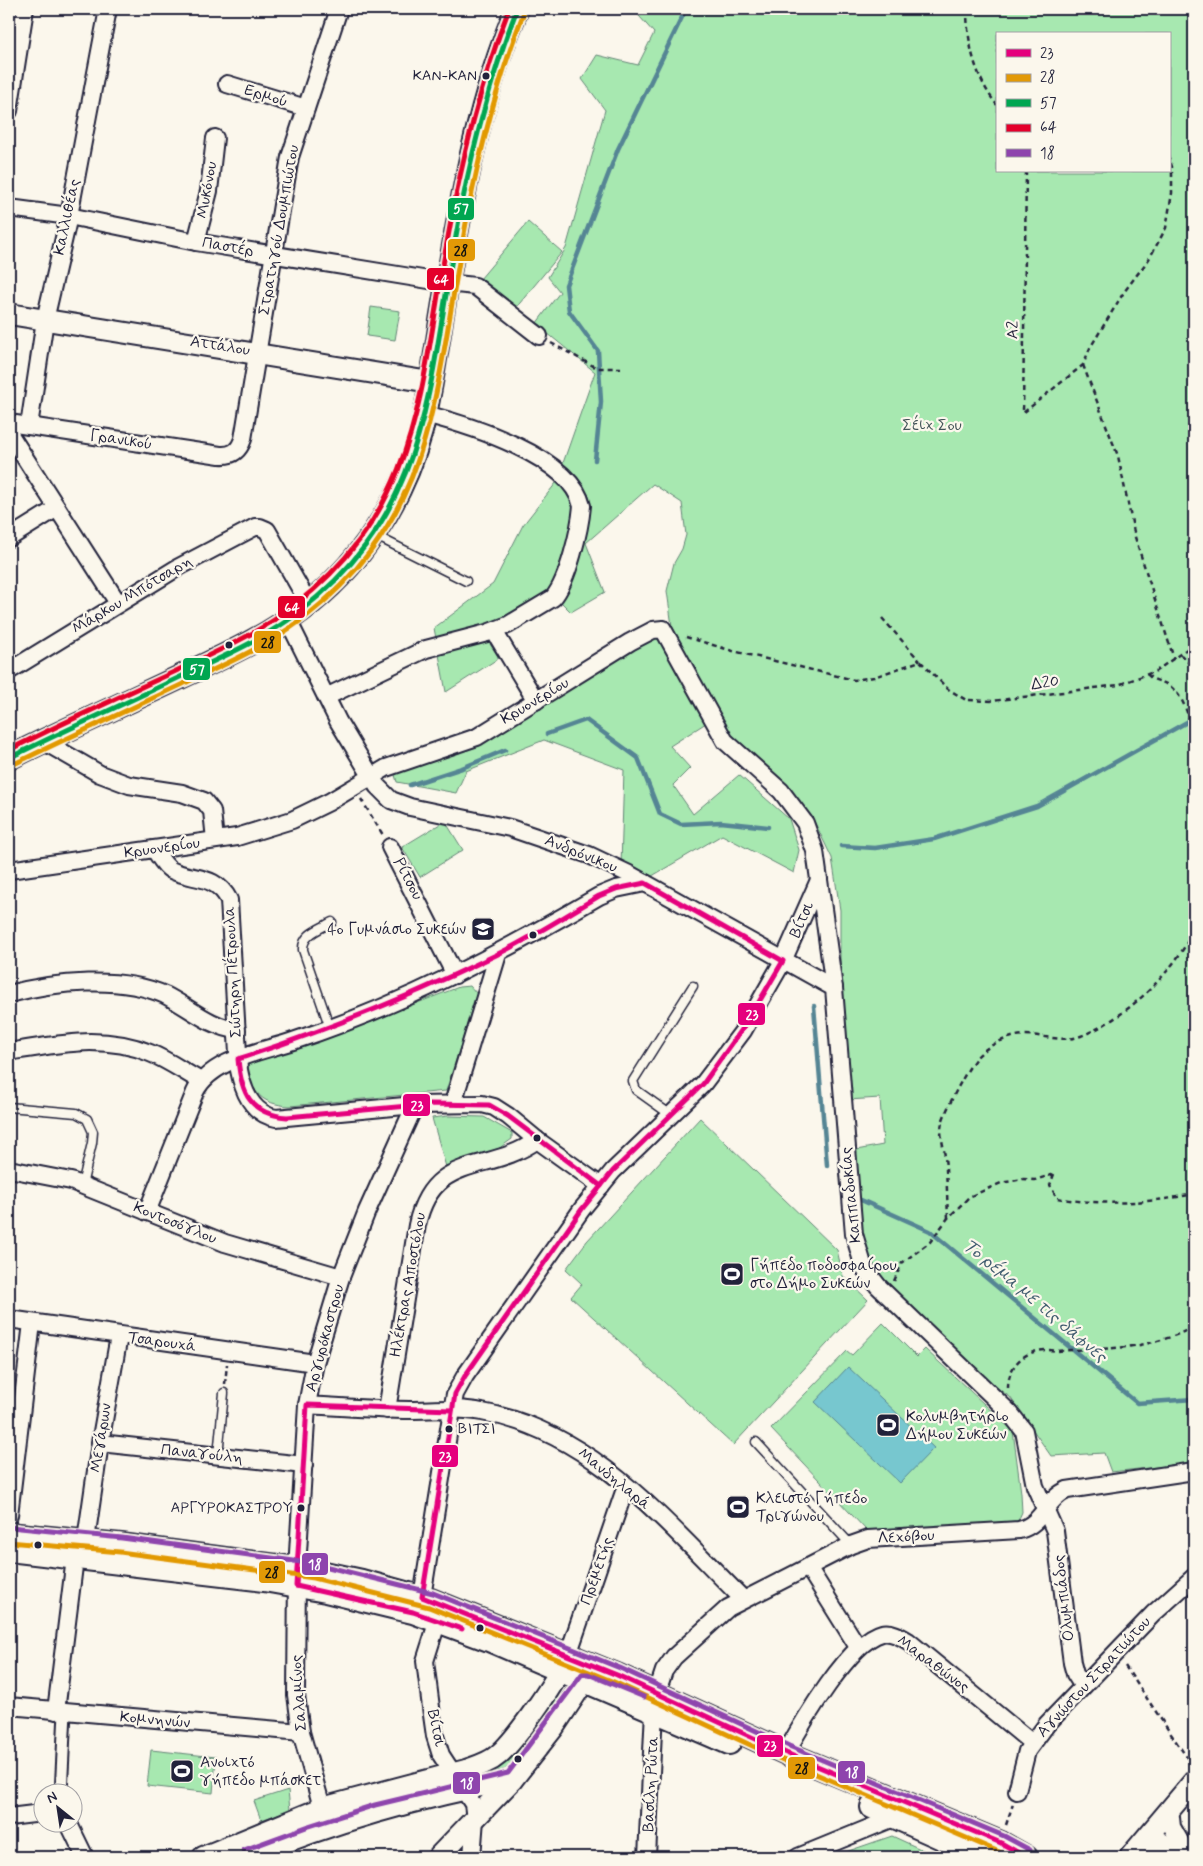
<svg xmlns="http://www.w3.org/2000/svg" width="1203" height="1866" font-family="Mynerve,sans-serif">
  <rect width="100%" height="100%" fill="#fbf7ec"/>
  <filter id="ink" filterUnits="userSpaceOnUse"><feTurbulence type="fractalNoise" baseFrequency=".02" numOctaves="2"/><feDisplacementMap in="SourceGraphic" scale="10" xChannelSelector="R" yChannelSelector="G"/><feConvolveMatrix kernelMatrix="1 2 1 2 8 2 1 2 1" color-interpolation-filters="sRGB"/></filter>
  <g filter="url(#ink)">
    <!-- green -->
    <g fill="#a7e8b0" stroke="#648576" fill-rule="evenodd">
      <path d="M633,9H1194V1463L1111,1472L1104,1453L1051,1456L1010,1397L988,1382L882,1277L863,1251L851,1151L883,1145L880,1098L848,1100L840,956V910L832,858L814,821L798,798L729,736L672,626L667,591L674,563L682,549L686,535L682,503L653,484L586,543L605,592L571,612L561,602L490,644L499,658L446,692L434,628L493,584L523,525L556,483L595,372L536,324L560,292L548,277L566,248L605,110L582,79L597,55L638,65L654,33ZM997,34H1169V171H997Z"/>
      <polygon points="528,222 562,252 515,309 480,279"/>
      <polygon points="371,307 400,311 395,340 367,336"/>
      <polygon points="656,634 706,723 670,746 690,768 673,785 693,814 739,775 789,819 799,850 794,873 722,835 647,879 621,865 624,770 544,740 466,771 456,793 397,782 395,775 399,771 459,753"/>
      <polygon points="445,821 463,850 420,877 402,847"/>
      <path d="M470,986L477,994L446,1091L290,1106C260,1104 254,1093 245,1067L246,1064C264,1055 286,1053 305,1046L459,987Z"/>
      <polygon points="448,1116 484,1117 512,1133 512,1139 498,1149 446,1167 432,1118"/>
      <polygon points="700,1118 837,1250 843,1276 868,1300 733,1445 571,1297 582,1284 566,1269 587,1241"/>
      <polygon points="883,1323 917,1357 925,1349 1013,1431 1021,1493 1022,1512 1018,1521 867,1531 771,1429 847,1351 852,1355"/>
      <polygon points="556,1696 562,1699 526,1751 508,1770 472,1780"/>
      <polygon points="151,1750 216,1757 213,1793 147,1786"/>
      <polygon points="288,1790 290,1810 261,1820 254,1801"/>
      <polygon points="892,1836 938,1857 831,1857"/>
    </g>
    <!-- water -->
    <polygon fill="#77c7cf" stroke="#558594" points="848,1367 934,1448 900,1483 815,1402"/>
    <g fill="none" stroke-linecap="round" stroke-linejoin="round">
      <!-- stream -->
      <g stroke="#558594" stroke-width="4.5">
        <polyline points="595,460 601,402 598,351 569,311 566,285 618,149 686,9"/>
        <polyline points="547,734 586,720 638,758 660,814 681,824 721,822 768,827"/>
        <polyline points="410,785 462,768 505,750"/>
        <polyline points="841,846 875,848 934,839 1037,806 1194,718"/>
        <polyline points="814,1006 827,1165"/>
        <polyline points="861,1200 930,1231 1137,1403 1194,1399"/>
      </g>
      <!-- service casing -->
      <g stroke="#22223b" stroke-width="11">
        <g id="service">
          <polyline points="376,536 466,581"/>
          <path d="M330,1028L303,950C302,934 320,929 332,922"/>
          <polyline points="9,1107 76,1113 87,1119 93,1132 92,1143 82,1185"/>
          <polyline points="671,1115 636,1090 633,1081 693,986"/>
          <polyline points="756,1442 851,1545"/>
          <polyline points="218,1456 224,1393"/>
        </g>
      </g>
      <!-- pedestrian casing -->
      <g stroke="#22223b" stroke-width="15">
        <polyline id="pedestrian" points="61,1794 65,1712"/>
      </g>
      <!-- minor casing -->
      <g stroke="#22223b" stroke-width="20">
        <g id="minor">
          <polyline points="227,84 306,108"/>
          <polyline points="9,111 25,9"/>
          <polyline points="9,208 69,216 196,242 447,283 475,286 539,336"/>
          <polyline points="196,242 209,191 215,138"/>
          <path d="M9,423L220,455C232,456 239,451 243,439L290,157L339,9"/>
          <polyline points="29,426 45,320 69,216 108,9"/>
          <polyline points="9,433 118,603"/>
          <polyline points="9,538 57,508"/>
          <polyline points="288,620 338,721 377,786 391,800 410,807 510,828 589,855 629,874 834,988 854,1234 864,1268 878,1286 1010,1413 1024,1431 1035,1486 1055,1531 1072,1663 1075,1674 1082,1685"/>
          <polyline points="494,631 536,701"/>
          <polyline points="9,671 177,568 255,527 260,527 267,530 309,604"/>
          <path d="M326,697L426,649L487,633L508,625L553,598C568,581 580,529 582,506C571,456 468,425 425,414"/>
          <polyline points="43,741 100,774 129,785 182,793 204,801 212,811 215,840"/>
          <polyline points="390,847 455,975"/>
          <path d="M154,849C159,856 164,866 171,870C192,881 215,873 229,900L239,1070C243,1091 252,1114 276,1118L415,1105L482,1104L494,1107L508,1116L537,1140L601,1186"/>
          <polyline points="9,870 237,837 292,820 329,802 386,768 477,737 630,642 653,630 663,629 725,741 781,791 805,823 815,851 834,988"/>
          <path d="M9,994C54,982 121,975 165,995C189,1007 210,1027 237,1030"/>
          <path d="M9,1052C57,1044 103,1034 150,1053C168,1060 184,1072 201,1081"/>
          <polyline points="453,1103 498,954"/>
          <polyline points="9,1169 71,1181 225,1243 341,1277"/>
          <path d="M147,1212L195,1092C211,1059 261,1052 293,1041C401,1006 501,953 599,896L616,889L645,883"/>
          <polyline points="9,1319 315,1363"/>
          <path d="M307,1405C341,1407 376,1410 410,1410C433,1410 459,1407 482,1412C592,1431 667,1524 742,1598"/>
          <path d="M387,1410L417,1225C433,1151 489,1175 537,1140"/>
          <polyline points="100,1443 304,1465"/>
          <polyline points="9,1515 32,1323"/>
          <polyline points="86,1540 100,1443 119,1336"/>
          <polyline points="808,1567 858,1647"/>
          <polyline points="422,1597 452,1410 455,1394 465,1376 582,1209 613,1171 703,1084 743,1031 783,961 819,880"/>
          <polyline points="438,1620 425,1661 432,1715 435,1736 441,1755 473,1804 475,1819 472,1857"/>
          <polyline points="568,1655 626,1486"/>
          <path d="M657,1692L664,1671L674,1657L728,1608L851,1545L868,1539L1019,1530C1043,1524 1046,1499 1067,1490L1194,1471"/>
          <polyline points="9,1706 301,1732"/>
          <polyline points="56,1711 75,1558"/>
          <path d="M786,1753C802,1723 850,1641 882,1633C891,1631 900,1636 908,1641L1032,1743"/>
          <polyline points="1017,1791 1027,1751 1047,1724 1153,1614 1194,1577"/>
          <polyline points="1170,1808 1172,1827 1189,1857"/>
          <polyline points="9,1817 42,1813"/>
          <polyline points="325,1818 301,1732 296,1695 297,1569 307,1405 315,1363 341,1277 367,1211 415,1105"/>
          <polyline points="69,1824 85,1857"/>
          <polyline points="1149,1834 1165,1843 1180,1845"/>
          <polyline points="1140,1846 1156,1853 1171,1857"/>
          <polyline points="647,1857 654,1710"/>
          <polyline points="798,1857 896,1817"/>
        </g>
      </g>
      <!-- tertiary casing -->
      <g stroke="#22223b" stroke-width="24">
        <g id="tertiary">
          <polyline points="9,314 430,382"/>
          <path d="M203,1857L322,1808L466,1770C477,1766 489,1763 498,1755C517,1739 557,1680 567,1657"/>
          <path d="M247,1857C333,1822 421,1797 512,1780L554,1727L593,1668"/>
          <polyline points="438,1857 512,1780"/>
          <polyline points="1130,1857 1194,1781"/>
        </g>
      </g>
      <!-- secondary casing -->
      <g stroke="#22223b" stroke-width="26">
        <g id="secondary">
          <path d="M9,758C63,731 119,706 174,680C216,660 262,640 299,612C358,568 402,502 421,431C433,384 438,334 447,285C463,192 480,96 517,9"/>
          <polyline points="9,1534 121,1545 315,1571 362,1581 431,1600 617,1675 786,1753 1001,1843 1026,1857"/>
          <polyline points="9,1550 264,1580 326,1591 413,1612 489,1640 729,1743"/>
          <polyline points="872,1807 984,1857"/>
        </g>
      </g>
      <!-- path -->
      <g stroke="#22223b" stroke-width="2.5" stroke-dasharray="5 4" stroke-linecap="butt">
        <path d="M967,9C967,42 975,78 997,105"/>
        <polyline points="1026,171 1023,413 1083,365 1090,348 1124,292 1149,259 1166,228 1172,193 1172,167 1169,158"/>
        <polyline points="551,343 597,368 621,368"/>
        <polyline points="1083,365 1118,456 1135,537 1174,659"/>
        <polyline points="882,618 920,661"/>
        <polyline points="686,637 733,651 854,680 874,677 920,661 948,689 966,700 992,701 1118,685 1156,671 1194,644"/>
        <polyline points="1181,655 1194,668"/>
        <path d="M1147,674C1154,682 1160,680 1168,685C1185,696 1188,717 1194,735"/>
        <polyline points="361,799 383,835"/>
        <path d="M1054,1174L1050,1185L1057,1198C1103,1206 1149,1203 1194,1194"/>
        <path d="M948,1218C947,1198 947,1177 945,1157C944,1147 939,1133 942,1123C946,1109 969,1063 980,1054C990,1044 1011,1035 1025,1035C1044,1035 1062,1043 1081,1036C1125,1019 1175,972 1194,929"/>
        <polyline points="894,1281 902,1263 930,1242 948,1218 969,1197 1001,1183 1023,1179 1035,1180 1054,1174"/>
        <polyline points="225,1384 227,1364"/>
        <path d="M1008,1388C1008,1360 1032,1346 1057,1351C1111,1347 1143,1352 1194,1327"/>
        <polyline points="1125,1666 1192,1765"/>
        <polyline points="1006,1825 1013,1804"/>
      </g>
      <!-- service -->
      <use href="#service" stroke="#fbf7ec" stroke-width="8"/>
      <!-- pedestrian -->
      <use href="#pedestrian" stroke="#fbf7ec" stroke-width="11"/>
      <!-- minor -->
      <use href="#minor" stroke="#fbf7ec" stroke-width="16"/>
      <!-- tertiary -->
      <use href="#tertiary" stroke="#fbf7ec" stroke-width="20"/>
      <!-- secondary -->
      <use href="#secondary" stroke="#fbf7ec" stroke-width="22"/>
      <!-- bus-1 casing -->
      <g stroke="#fbf7ec" stroke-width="9">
        <g id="bus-1">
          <path d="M645,883L783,961L746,1024L703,1084L613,1171L601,1186L508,1116L489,1105L430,1104L287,1117C250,1114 241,1093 238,1059C327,1030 412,996 496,955C531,938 565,916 599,896L616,889Z"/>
          <polyline points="601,1186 582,1209 465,1376 455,1394 422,1597 617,1675 786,1753 1001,1843 1026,1857"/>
          <polyline points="452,1410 307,1405 296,1586 413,1612 462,1629"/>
        </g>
      </g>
      <!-- bus-2 casing -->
      <g stroke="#fbf7ec" stroke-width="9">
        <g id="bus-2">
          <path d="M12,765C69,737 126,711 183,684C224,665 267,646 304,618C433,518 434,397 461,251C475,169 494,89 524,12"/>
          <polyline points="9,1542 120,1552 314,1578 429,1607 614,1682 783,1760 1011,1857"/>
        </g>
      </g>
      <!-- bus-3 casing -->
      <g stroke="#fbf7ec" stroke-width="9">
        <path id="bus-3" d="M9,758C65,730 122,705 178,678C220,658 263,640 299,612C427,514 428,391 454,247C468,165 487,86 517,9"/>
      </g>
      <!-- bus-4 casing -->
      <g stroke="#fbf7ec" stroke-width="9">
        <path id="bus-4" d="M9,750C64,722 120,697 176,671C217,651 260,633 295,605C420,508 420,390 446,248C460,167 479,86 509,9"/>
      </g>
      <!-- bus-5 casing -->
      <g stroke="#fbf7ec" stroke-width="9">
        <g id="bus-5">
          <polyline points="10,1527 122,1538 316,1564 433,1593 620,1668 789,1746 1004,1836 1030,1850"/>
          <polyline points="244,1850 309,1826 375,1805 508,1773 582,1674 588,1674 644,1697"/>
        </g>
      </g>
      <!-- bus-1 -->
      <use href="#bus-1" stroke="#e5007d" stroke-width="5"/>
      <!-- bus-2 -->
      <use href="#bus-2" stroke="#e29906" stroke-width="5"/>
      <!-- bus-3 -->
      <use href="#bus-3" stroke="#00a651" stroke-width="5"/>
      <!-- bus-4 -->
      <use href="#bus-4" stroke="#e4002b" stroke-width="5"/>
      <!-- bus-5 -->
      <use href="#bus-5" stroke="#8e44ad" stroke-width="5"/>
    </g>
  </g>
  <!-- icons -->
  <defs>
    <g id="school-square" transform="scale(1.25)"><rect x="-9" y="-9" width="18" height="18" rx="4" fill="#22223b" stroke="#fbf7ec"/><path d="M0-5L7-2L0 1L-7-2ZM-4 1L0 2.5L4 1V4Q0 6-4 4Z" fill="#fff"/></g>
    <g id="stadium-square" transform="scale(1.25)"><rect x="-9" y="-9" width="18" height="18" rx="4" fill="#22223b" stroke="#fbf7ec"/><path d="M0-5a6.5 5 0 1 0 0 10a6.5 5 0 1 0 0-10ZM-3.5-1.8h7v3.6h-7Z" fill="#fff"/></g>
  </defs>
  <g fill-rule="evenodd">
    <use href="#school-square" x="483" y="929"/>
    <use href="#stadium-square" x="732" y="1274"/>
    <use href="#stadium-square" x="888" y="1425"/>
    <use href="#stadium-square" x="738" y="1507"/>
    <use href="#stadium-square" x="182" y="1771"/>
  </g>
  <!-- markers -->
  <g fill="#22223b" stroke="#fbf7ec" stroke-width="2">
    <circle cx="486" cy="76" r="4.5"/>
    <circle cx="229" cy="645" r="4.5"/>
    <circle cx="533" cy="935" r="4.5"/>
    <circle cx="537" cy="1138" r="4.5"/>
    <circle cx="449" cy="1429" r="4.5"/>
    <circle cx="301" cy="1508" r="4.5"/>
    <circle cx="38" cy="1545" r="4.5"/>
    <circle cx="480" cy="1628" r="4.5"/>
    <circle cx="518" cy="1759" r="4.5"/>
  </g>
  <g text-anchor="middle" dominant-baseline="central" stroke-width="4.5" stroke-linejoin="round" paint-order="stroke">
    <!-- bus labels -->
    <g font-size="15" fill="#22223b" stroke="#fbf7ec" text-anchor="end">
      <text x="477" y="76">ΚΑΝ-ΚΑΝ</text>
      <text x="458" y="1429" text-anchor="start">ΒΙΤΣΙ</text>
      <text x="292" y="1508">ΑΡΓΥΡΟΚΑΣΤΡΟΥ</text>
    </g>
    <!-- street labels -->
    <g font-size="16" fill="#22223b" stroke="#fbf7ec">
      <text transform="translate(266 96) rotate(17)">Ερμού</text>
      <text transform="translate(207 190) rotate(-80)">Μυκόνου</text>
      <text transform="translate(67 217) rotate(-78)">Καλλιθέας</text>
      <text transform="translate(279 230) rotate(-80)">Στρατηγού Δουμπιώτου</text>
      <text transform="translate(228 247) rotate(10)">Παστέρ</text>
      <text transform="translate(1013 330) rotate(-89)">A2</text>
      <text transform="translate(220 346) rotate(9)">Αττάλου</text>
      <text transform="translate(121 440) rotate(9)">Γρανικού</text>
      <text transform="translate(132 595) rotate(-31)">Μάρκου Μπότσαρη</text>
      <text transform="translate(1045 683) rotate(-8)">Δ20</text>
      <text transform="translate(535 701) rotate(-31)">Κρυονερίου</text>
      <text transform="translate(162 848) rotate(-8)">Κρυονερίου</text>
      <text transform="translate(581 854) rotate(22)">Ανδρόνικου</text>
      <text transform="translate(408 879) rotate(62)">Ρίτσου</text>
      <text transform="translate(802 920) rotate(-66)">Βίτσι</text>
      <text transform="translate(233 972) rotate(-93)">Σώτηρη Πέτρουλα</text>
      <text transform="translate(851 1195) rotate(-96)">Καππαδοκίας</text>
      <text transform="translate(175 1223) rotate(22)">Κοντοσόγλου</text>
      <text transform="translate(408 1285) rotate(-80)">Ηλέκτρας Αποστόλου</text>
      <text transform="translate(325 1338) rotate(-75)">Αργυρόκαστρου</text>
      <text transform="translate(162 1342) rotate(8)">Τσαρουχά</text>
      <text transform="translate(101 1438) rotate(-81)">Μεγάρων</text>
      <text transform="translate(202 1454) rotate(6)">Παναγούλη</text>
      <text transform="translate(614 1479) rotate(39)">Μανδηλαρά</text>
      <text transform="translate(906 1537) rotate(-3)">Λεχόβου</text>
      <text transform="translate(597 1571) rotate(-71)">Πρεμετής</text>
      <text transform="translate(1064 1598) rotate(-97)">Ολυμπιάδος</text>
      <text transform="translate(933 1664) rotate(36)">Μαραθώνος</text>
      <text transform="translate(1094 1677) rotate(-47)">Αγνώστου Στρατιώτου</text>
      <text transform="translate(299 1693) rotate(-94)">Σαλαμίνος</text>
      <text transform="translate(155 1720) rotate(5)">Κομνηνών</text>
      <text transform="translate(436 1728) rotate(78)">Βίτσι</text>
      <text transform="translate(651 1784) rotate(-87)">Βασίλη Ρώτα</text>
    </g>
    <!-- park labels -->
    <g font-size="16" fill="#435458" stroke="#fbf7ec">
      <text x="932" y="425">Σέιχ Σου</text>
    </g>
    <!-- poi labels -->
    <g font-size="16" fill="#22223b" stroke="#fbf7ec" text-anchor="start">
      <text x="466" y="929" text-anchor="end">4ο Γυμνάσιο Συκεών</text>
      <text x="750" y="1265">Γήπεδο ποδοσφαίρου<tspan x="750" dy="18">στο Δήμο Συκεών</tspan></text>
      <text x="906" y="1416">Κολυμβητήριο<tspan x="906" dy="18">Δήμου Συκεών</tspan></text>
      <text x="756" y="1498">Κλειστό Γήπεδο<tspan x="756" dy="18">Τριγώνου</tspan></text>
      <text x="200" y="1762">Ανοιχτό<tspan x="200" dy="18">γήπεδο μπάσκετ</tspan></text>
    </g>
    <!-- water labels -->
    <g font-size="18" font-style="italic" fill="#405c6f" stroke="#fbf7ec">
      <text transform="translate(1035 1301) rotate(40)">Το ρέμα με τις δάφνες</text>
    </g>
  </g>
  <g stroke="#fbf7ec" stroke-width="2">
    <rect x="447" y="197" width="28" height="24" rx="5" fill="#00a651"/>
    <rect x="447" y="238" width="29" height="24" rx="5" fill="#e29906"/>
    <rect x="426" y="267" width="29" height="24" rx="5" fill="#e4002b"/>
    <rect x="277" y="595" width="29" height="24" rx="5" fill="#e4002b"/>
    <rect x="253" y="630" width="29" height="24" rx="5" fill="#e29906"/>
    <rect x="182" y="657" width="29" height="24" rx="5" fill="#00a651"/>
    <rect x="737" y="1002" width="29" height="24" rx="5" fill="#e5007d"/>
    <rect x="402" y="1093" width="29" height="24" rx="5" fill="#e5007d"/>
    <rect x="431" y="1444" width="28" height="24" rx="5" fill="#e5007d"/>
    <rect x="301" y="1552" width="28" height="24" rx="5" fill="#8e44ad"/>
    <rect x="258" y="1560" width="28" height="24" rx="5" fill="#e29906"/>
    <rect x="756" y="1734" width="28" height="24" rx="5" fill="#e5007d"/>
    <rect x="787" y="1756" width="29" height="24" rx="5" fill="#e29906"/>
    <rect x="837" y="1760" width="29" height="24" rx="5" fill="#8e44ad"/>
    <rect x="452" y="1771" width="29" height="24" rx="5" fill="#8e44ad"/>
  </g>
  <g font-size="14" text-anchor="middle" font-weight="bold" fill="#fff">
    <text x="461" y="213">57</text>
    <text x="441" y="284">64</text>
    <text x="292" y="612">64</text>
    <text x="197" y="674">57</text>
    <text x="752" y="1019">23</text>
    <text x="417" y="1110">23</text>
    <text x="445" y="1461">23</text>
    <text x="315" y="1569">18</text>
    <text x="770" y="1750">23</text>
    <text x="852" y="1777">18</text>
    <text x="467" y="1788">18</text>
  </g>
  <g font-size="14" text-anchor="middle" font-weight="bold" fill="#111">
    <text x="461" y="255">28</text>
    <text x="268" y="647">28</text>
    <text x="272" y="1577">28</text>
    <text x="802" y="1773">28</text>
  </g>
  <!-- margin -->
  <rect width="1203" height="1866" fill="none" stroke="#fbf7ec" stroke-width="30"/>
  <rect x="15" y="15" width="1173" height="1836" fill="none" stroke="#22223b" stroke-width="2" filter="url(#ink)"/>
  <!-- legend -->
  <rect x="996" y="32" width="175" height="140" fill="#fbf7ec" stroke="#a4a2a5"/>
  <rect x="1006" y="49" width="25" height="8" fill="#e5007d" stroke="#a4a2a5"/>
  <text x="1040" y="58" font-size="15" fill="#22223b">23</text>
  <rect x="1006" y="74" width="25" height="8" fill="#e29906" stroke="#a4a2a5"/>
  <text x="1040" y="82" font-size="15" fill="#22223b">28</text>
  <rect x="1006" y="99" width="25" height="8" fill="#00a651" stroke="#a4a2a5"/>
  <text x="1040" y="108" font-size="15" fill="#22223b">57</text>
  <rect x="1006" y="124" width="25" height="8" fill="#e4002b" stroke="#a4a2a5"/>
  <text x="1040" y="132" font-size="15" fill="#22223b">64</text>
  <rect x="1006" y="149" width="25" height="8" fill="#8e44ad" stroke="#a4a2a5"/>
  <text x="1040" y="158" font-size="15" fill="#22223b">18</text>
  <!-- north arrow -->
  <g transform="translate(58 1808) rotate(330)"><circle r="24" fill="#fbf7ec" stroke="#a4a2a5"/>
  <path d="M0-4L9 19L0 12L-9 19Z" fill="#22223b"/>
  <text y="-8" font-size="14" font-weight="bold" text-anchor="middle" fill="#22223b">N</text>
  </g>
</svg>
